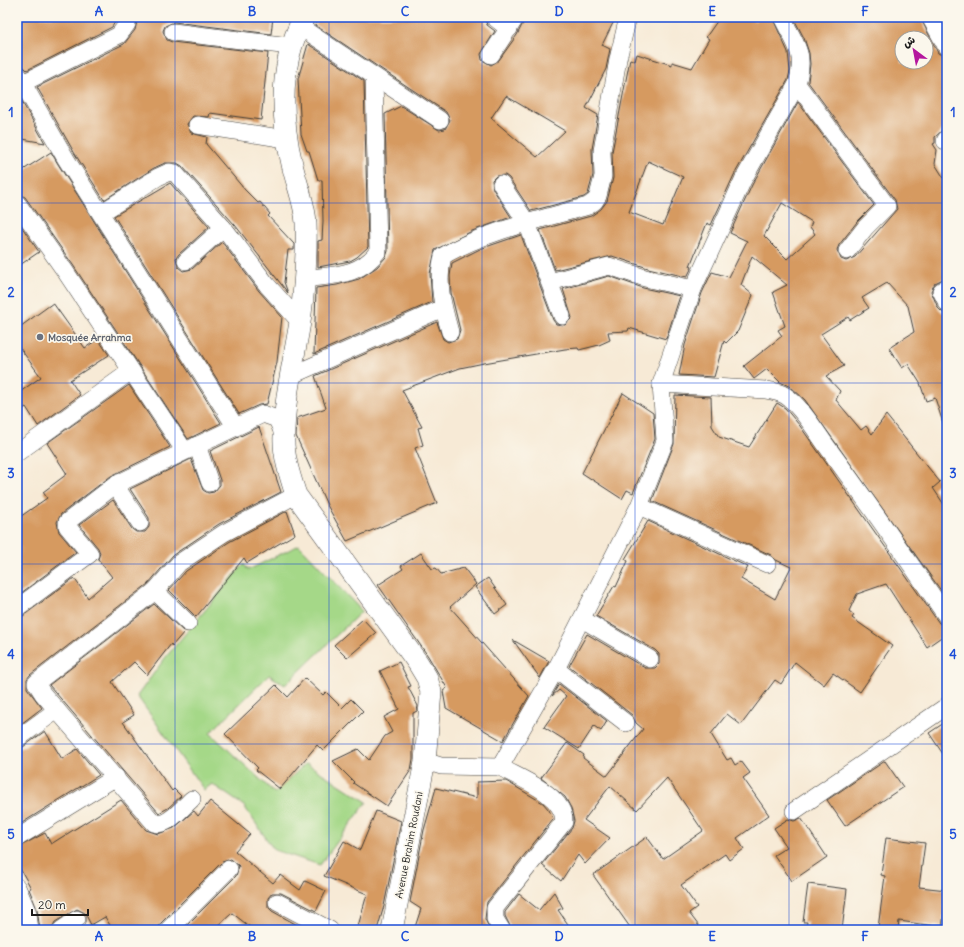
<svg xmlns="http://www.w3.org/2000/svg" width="964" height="947" font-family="Delius,'Playpen Sans Arabic',sans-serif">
  <rect width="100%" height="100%" fill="#fbf7ec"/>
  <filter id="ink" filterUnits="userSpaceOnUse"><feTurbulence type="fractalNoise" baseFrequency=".025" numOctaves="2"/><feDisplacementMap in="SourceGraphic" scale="8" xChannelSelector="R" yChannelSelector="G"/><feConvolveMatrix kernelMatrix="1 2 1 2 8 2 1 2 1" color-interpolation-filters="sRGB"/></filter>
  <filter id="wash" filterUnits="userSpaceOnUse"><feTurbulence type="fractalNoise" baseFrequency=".012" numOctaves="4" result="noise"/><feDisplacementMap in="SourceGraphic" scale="16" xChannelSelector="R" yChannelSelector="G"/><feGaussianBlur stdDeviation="0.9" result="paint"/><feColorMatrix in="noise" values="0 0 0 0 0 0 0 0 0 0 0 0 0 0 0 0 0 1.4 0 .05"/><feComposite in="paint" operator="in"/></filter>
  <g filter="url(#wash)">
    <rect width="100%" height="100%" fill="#f7ead6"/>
    <!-- garden -->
    <polygon fill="#a5d888" stroke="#607a52" points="299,545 362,611 285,685 269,675 210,733 275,793 306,763 367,802 320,865 274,850 244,806 212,784 204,790 137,696 165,658 242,566 244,564 248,570"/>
    <g id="blocks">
      <!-- building -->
      <g fill="#d69a61" fill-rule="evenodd">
        <polygon points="17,17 118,17 112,27 27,70 22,65 17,63"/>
        <polygon points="138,17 273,17 271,34 174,22 165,26 163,31 167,40 172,42 268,53 261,120 210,113 209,117 193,116 187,124 191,133 207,137 206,144 245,190 258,203 260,202 270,214 268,216 294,244 294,250 288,250 284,282 288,293 235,225 182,166 177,163 165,163 154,168 104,200 75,154 37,87 124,44 135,30"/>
        <path d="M321,17H484L487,25L495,31L481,54L482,60L491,65L499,60L517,35L526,17H616L602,45L610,49L606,69L586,108L598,115L592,149L593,175L588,194L584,197L531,211L509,178L505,175L496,176L492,180L493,189L511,217L472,231L435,250L430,274L432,302L314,354L316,288L337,285L359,279L377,267L386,257L388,251L385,114L401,106L439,130L445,129L450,120L446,112L315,25ZM506,96L565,131L537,157L491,118Z"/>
        <path d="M720,17H748L754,21L761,17H772L788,52L790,71L788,80L734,175L711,225L707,223L690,266L692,267L687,277L648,268L612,256L555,270L540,230L591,216L601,209L607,201L613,178L612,152L630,59L635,61L637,54L672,65V62L692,68L709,39L706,37ZM648,161L683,177L663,225L629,212Z"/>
        <path d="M793,17H920L938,53L947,58V126L935,137V143L933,144L937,150L935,164L947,183V277L935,283L931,291L938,308L942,312L947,313V426H944L935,398L926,401L920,383L908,364L902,368L889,348L914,332L908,306L887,283L862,298L869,308L850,320L848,317L821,334L844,366L826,376L840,391L836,400L861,430L866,426L872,434L886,415L940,482L933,488L947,509V599L805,400L791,387L780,382L767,369L754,379L744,366L782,336L778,330L785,326L773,292L787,285L752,256L741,285L753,295L738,331L726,343L724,341L714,377L679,375L685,345L702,293L712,272L729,277L747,241L730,233L752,185L798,102L874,205L857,222L839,245L837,250L841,259L846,261L855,257L897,209L895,200L808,82L810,64L809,53L804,38ZM902,38H926V62H902ZM782,203L812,222L810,227L815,234L787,259L764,236Z"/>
        <polygon points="308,44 364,81 368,247 357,257 350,261 318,267 318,241 322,240 323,221 322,180 318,180 309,151 307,151 301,134 298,79"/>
        <polygon points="17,93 45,143 17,138"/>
        <polygon points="51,152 58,164 221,423 188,439 73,265 25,197 17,193 17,174"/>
        <polygon points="170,183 209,227 179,254 176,258 178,267 183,271 192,269 222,242 259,291 282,317 277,362 267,404 259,405 239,414 114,216"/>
        <polygon points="17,220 39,252 17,267"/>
        <polygon points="521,235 553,320 556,324 565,325 572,318 563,289 609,276 643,288 680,296 666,339 629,328 628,331 608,332 610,340 599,345 579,350 578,348 565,349 484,363 460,368 402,390 422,427 418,428 423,445 415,448 437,503 347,541 327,505 296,436 297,418 326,408 315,376 437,322 443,339 448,342 457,339 460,330 451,293 450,276 452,263 480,249"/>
        <polygon points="53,303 85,348 98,339 109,355 70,380 80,395 38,426 26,407 17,412 17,394 41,377 17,344 17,329"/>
        <polygon points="129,385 170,447 111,476 61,514 57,522 59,532 76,552 17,596 17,519 47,498 43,492 67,474 47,443"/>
        <polygon points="623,393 653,413 655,439 633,493 627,490 622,499 582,473"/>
        <polygon points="675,395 711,397 712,426 719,437 749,447 777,403 785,408 800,426 939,623 947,627 947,633 927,647 886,584 857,594 849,611 854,615 852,618 892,646 860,692 833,673 824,685 795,662 781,684 775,680 741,725 727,714 711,734 727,760 731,758 735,765 741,761 750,773 743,778 769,815 737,838 744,849 729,860 725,854 681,885 697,907 689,913 702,930 632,930 593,875 647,837 663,859 703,831 667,778 637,810 610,786 584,820 610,838 585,864 578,855 561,881 542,865 572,828 574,821 571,808 565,797 541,778 567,743 584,755 583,758 607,776 643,729 636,723 632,715 569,666 587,634 645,668 655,668 659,664 659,654 655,650 596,616 614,586 616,587 628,561 625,559 648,521 748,567 741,579 775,599 791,567 776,560 771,555 652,501 674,444"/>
        <polygon points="259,427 281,492 219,524 173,555 148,584 30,675 27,679 27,688 42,708 17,727 17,618 23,616 74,578 88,598 112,577 98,559 100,553 98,548 79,525 113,500 132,529 136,532 145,532 149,527 149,518 130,489 191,459 203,490 208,493 214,492 220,485 220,480 210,451"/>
        <polygon points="287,511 295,534 247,563 244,558 196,617 169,590 186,571 229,542"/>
        <polygon points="421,553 432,569 436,568 441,574 464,568 476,584 450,607 529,696 503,741 446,708 443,691 447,688 428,656 378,585 403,569 401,566"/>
        <polygon points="488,578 507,605 495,614 475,587"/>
        <polygon points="154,604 184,632 172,646 171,644 147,675 134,662 112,682 134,715 123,722 172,791 174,789 181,796 168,808 159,813 49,685"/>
        <polygon points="363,619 376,633 347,658 334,645"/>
        <polygon points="513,640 549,661 540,678"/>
        <polygon points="399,662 411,686 408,687 418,706 417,711 413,713 413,759 411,770 387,806 353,783 354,782 333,761 358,749 369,760 385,736 392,732 384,717 399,709 380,671"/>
        <polygon points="305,678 323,695 326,692 342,708 351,699 363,711 323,751 317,745 280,789 256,770 258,768 225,734 276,685 288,697"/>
        <polygon points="559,684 607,721 601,731 594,726 579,749 544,727 566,696 559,690 552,696"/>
        <polygon points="947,721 947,760 929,733"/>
        <polygon points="45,731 62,759 77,749 99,775 17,826 17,749 23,747"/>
        <polygon points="885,761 903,787 845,826 827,800"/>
        <polygon points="506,781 543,803 549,810 553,819 487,902 485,919 490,930 414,930 421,909 410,902 424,830 436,788 477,798 477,782"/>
        <polygon points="121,800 146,830 158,834 174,828 194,811 198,816 210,801 250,834 235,851 273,883 280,875 300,890 305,881 326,891 316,911 281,893 272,893 268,898 268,907 272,911 306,930 254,930 232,913 214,930 182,930 236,876 239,866 231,859 222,862 161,923 158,930 113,930 105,917 91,925 85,913 77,909 55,922 51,930 40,930 37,909 29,889 31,888 17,863 17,848 45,833 51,844"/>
        <polygon points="376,811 401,821 384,906 377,930 357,930 367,894 324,876 344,841 360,850"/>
        <polygon points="801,818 827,857 792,881 774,855 787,847 774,828 788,819 794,821"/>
        <polygon points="886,838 925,843 919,887 947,890 942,927 899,921 898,930 878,928 885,876 881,875"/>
        <polygon points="808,884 847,889 842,930 806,930 807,922 803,922"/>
        <polygon points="554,892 563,908 558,910 572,930 512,930 505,916 505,912 519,894 539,910"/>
      </g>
    </g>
  </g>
  <g filter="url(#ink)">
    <use href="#blocks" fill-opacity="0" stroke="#3d3b38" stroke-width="1"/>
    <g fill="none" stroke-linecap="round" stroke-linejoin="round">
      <!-- minor casing -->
      <g stroke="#3d3b38" stroke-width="18">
        <g id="minor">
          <polyline points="494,17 509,29"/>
          <polyline points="930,17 947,48"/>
          <polyline points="299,26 440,120"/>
          <polyline points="173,32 290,46"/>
          <polyline points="491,55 516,17"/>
          <polyline points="17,73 66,159 235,426"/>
          <polyline points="23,83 119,35 127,24 128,17"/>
          <polyline points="797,84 887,206 865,228 847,251"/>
          <polyline points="197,125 286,139"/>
          <polyline points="945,141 947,138"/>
          <polyline points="501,184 527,223 562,316"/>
          <polyline points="17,203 65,271 184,450"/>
          <polyline points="101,213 158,177 169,172 175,173 227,232 267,285 300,322"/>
          <polyline points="186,261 223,228"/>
          <path d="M303,279C332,275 360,277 378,251L374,77"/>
          <polyline points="550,282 609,266 645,278 693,289"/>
          <polyline points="947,287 941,291 947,303"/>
          <path d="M450,332C443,307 436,282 443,256C482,232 543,219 588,206L595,201L598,196L603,176L602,151L618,59L628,17"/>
          <polyline points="290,376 443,308"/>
          <path d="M661,384L766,390C773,391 780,392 786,396C801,406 817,433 828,448C869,504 908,560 947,617"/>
          <polyline points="197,445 210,483"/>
          <polyline points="17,453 131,371"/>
          <polyline points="115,485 140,523"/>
          <polyline points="639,506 767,564"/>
          <polyline points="155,591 188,623"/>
          <polyline points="17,608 90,554 67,526 67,522 115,485 263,414 277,419 284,436"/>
          <polyline points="582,619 650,659"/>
          <polyline points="556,669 626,723"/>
          <polyline points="17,739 57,710"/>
          <path d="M425,761L441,766L500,767L556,669L639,506L665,441L661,384L693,289L743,180L797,84C806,51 795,45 782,17"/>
          <path d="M500,767C521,779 565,795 564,822L495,908V919L502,930"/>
          <path d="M192,799C183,807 167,828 154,823L43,694L36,683L155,591L179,563L224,533L296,495"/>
          <polyline points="794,811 947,706"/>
          <polyline points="17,838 116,777"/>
          <polyline points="17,887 28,913 30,930"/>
          <polyline points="277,902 330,930"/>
          <polyline points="61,930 77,919"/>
          <polyline points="168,930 229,869"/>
        </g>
      </g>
      <!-- tertiary casing -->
      <g stroke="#3d3b38" stroke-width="22">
        <path id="tertiary" d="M304,17C279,63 280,114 292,164C296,183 305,203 306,223C307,253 304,292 300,322C294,360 284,398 284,436C283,456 290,476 296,495L418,663L427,678L431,692L425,761L392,930"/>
      </g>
      <!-- minor -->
      <use href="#minor" stroke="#fff" stroke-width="17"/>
      <!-- tertiary -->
      <use href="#tertiary" stroke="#fff" stroke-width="21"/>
    </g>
  </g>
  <!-- grid -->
  <path fill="none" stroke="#1d4ed8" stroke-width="1" stroke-opacity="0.55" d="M175,17V930M329,17V930M482,17V930M635,17V930M789,17V930M17,203H947M17,383H947M17,564H947M17,744H947"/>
  <!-- markers -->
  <circle fill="#6b7280" stroke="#fbf7ec" stroke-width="1.5" cx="40" cy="337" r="4"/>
  <g text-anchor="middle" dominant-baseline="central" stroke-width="3.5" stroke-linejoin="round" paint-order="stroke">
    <!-- worship labels -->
    <g font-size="10" font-weight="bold" fill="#5b616d" stroke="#fbf7ec" text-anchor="start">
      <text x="48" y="337">Mosquée Arrahma</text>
    </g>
    <!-- street labels -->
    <g font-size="10" fill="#1c1c1c" stroke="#fbf7ec">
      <text transform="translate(409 845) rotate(-79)">Avenue Brahim Roudani</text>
    </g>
  </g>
  <!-- margin -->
  <rect width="964" height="947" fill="none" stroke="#fbf7ec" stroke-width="44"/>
  <!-- north arrow -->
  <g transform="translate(914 50) rotate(328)"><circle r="19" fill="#fbf7ec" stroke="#a29f99"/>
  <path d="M0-3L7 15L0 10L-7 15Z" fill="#b5179e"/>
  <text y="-6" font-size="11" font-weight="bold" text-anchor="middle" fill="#1c1c1c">ش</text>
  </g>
  <!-- scale -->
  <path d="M32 909v6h56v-6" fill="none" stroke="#1c1c1c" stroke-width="2"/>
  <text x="38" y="909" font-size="12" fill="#1c1c1c" stroke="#fbf7ec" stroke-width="3" paint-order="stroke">20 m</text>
  <rect x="22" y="22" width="920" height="903" fill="none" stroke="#1d4ed8" stroke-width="1.5"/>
  <g font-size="13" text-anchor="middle" font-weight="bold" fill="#1d4ed8">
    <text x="99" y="16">A</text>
    <text x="252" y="16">B</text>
    <text x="405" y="16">C</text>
    <text x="559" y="16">D</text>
    <text x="712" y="16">E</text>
    <text x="865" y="16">F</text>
    <text x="11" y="117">1</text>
    <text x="953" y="117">1</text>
    <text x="11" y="297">2</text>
    <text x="953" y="297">2</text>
    <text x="11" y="478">3</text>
    <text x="953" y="478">3</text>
    <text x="11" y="659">4</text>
    <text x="953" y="659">4</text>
    <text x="11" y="839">5</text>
    <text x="953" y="839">5</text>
    <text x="99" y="941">A</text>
    <text x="252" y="941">B</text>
    <text x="405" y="941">C</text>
    <text x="559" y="941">D</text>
    <text x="712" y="941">E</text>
    <text x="865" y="941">F</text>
  </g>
</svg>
